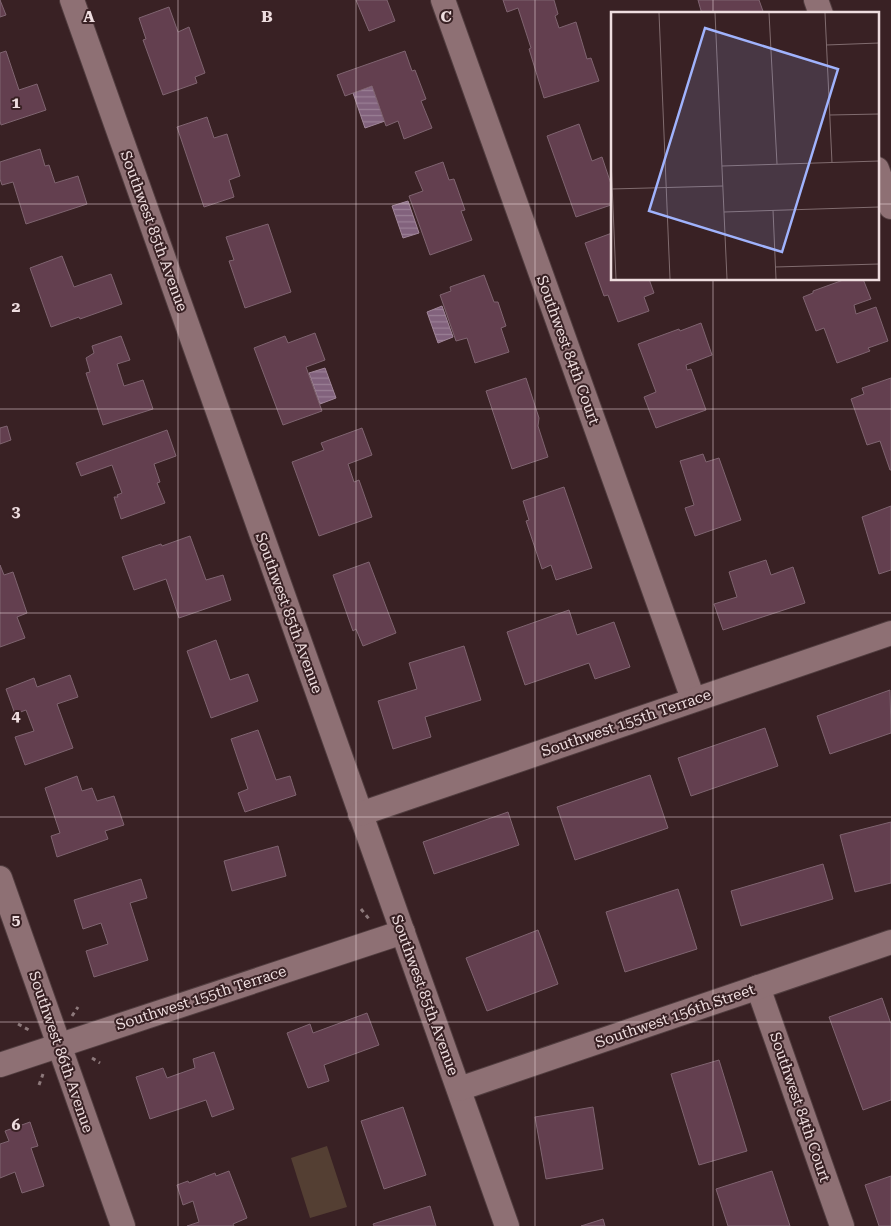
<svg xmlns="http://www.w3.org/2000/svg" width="891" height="1226" font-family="'Roboto Serif',serif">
  <defs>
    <pattern id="water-rules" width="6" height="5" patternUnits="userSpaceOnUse" patternTransform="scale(1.25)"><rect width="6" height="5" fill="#82627d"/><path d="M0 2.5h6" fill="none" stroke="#9a7f95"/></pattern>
  </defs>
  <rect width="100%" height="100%" fill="#392124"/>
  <!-- pitch -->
  <polygon fill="#543f33" points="327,1146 347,1207 310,1218 291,1158"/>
  <!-- water -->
  <g fill="url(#water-rules)" stroke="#a2879a">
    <polygon points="372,86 385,121 365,128 353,93"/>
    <polygon points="408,201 419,233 403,238 392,206"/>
    <polygon points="442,306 453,337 438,343 427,312"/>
    <polygon points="325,368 336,398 320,404 309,373"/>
  </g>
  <!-- building -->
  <g fill="#633f4f" stroke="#7f6470">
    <polygon points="0,0 6,15 0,17"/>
    <polygon points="356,0 387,0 395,21 369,31"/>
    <polygon points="503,0 554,0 558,14 555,16 559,28 576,22 587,59 591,58 599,81 544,98 529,49 531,48 518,8 507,12"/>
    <polygon points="698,0 759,0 764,14 702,14"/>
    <polygon points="169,7 178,32 189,27 205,73 195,77 197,83 163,95 143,40 146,39 139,18"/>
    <polygon points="6,51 19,90 37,84 46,110 1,125 0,121 0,53"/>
    <polygon points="405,51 412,71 415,70 426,99 421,101 432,128 404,139 398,121 386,126 372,86 345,96 337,75"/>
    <polygon points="207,117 214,138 227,134 240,176 229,180 234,197 204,207 177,127"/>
    <polygon points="579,124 592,161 602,157 612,187 612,201 610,202 611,205 576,217 547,136"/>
    <polygon points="40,149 45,166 49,165 55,183 78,176 87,204 26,224 13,182 2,185 0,179 0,162"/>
    <polygon points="443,162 449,180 454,179 465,210 461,211 472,240 430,255 409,196 423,191 415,172"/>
    <polygon points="268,224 291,292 245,308 229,261 234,260 226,237"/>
    <polygon points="612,233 612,279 649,279 654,293 644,297 649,311 618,322 608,295 604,296 585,243"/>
    <polygon points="62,256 74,287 111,274 122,304 80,319 79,317 51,327 30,268"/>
    <polygon points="484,275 494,302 498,302 506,326 501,328 509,352 475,363 467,338 456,341 440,295 451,291 450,287"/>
    <polygon points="846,279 863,279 871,299 854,305 856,314 876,307 888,341 868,348 870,351 837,363 824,328 816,331 803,297 813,293 813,291"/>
    <polygon points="701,323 712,355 686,365 687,370 691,369 706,410 656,428 644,397 656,392 638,344 679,329 680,331"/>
    <polygon points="315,333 325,360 306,367 322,411 283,425 254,348 285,336 288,343"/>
    <polygon points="121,336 130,360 117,364 124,386 143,380 153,409 103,425 86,373 90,372 86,358 94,353 92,346"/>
    <polygon points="526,378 539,418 538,426 548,457 512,469 486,391"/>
    <polygon points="891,378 891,470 890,470 880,441 867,445 851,399 864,394 862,388"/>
    <polygon points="7,426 11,440 0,444 0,428"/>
    <polygon points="362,428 372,455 348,464 354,482 359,480 372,517 319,536 292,462 324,450 321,443"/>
    <polygon points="167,430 176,456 154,464 160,482 157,483 165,503 121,519 114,497 118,497 117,495 122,493 112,465 81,476 76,463"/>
    <polygon points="703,454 706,462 719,458 741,520 695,536 685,508 694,505 680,461"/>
    <polygon points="564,487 592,568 556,580 551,565 542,569 526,521 529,520 523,501"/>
    <polygon points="891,506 891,570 879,574 862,517"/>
    <polygon points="190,536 206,580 223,575 231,600 179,618 166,579 134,590 122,557 161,544 162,546"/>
    <polygon points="766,560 771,575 793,567 805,603 723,630 714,604 737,597 729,572"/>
    <polygon points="369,562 396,633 363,646 356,629 353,631 333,575"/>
    <polygon points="0,565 4,575 13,572 27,613 17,617 25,638 0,647"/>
    <polygon points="569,610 577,635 614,622 630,667 595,679 589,663 525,685 507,632"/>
    <polygon points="216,640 230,680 248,674 258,701 211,718 187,651"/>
    <polygon points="464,646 481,700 425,717 431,737 393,749 378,701 417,689 409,663"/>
    <polygon points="70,675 78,697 57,704 73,748 25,765 15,737 34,731 26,710 15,714 6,689 34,678 37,687"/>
    <polygon points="890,690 891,733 830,754 817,716"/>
    <polygon points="765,728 778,766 691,796 678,758"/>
    <polygon points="258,730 276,780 290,776 296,795 245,812 238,793 248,789 231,739"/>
    <polygon points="650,775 668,828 575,860 557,807"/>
    <polygon points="77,776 82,791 92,788 97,801 114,796 124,825 105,831 108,839 57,857 51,836 60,833 45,788"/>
    <polygon points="508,812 519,845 434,874 423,842"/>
    <polygon points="891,822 891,883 855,892 840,835"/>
    <polygon points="278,846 286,876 232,891 224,861"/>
    <polygon points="823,864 833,899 741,926 731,891"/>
    <polygon points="141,879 147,898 130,903 148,960 94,977 86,951 108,944 101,923 83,929 74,900"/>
    <polygon points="678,889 697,949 625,972 606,912"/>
    <polygon points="538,930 558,984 487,1011 466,958"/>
    <polygon points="882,998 891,1024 891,1100 863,1110 829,1017"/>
    <polygon points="367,1013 379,1045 324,1065 329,1081 308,1088 287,1033 310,1024 313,1033"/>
    <polygon points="214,1052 234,1109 212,1117 206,1100 150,1119 136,1077 163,1068 167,1078 195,1068 193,1059"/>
    <polygon points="719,1060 747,1151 699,1165 671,1074"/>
    <polygon points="403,1107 426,1175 384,1189 361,1121"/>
    <polygon points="593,1107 603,1169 546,1179 535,1117"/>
    <polygon points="30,1122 38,1146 31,1148 44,1186 22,1193 15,1172 0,1178 0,1144 9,1141 5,1131"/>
    <polygon points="229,1171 247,1218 233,1224 234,1226 187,1226 199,1222 193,1201 183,1205 177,1185 188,1181 189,1183 215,1173 216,1176"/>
    <polygon points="772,1171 790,1226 728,1226 716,1189"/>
    <polygon points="891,1176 891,1226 879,1226 865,1185"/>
    <polygon points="430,1206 436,1226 374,1226 373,1224"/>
    <polygon points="603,1219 605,1226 581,1226"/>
  </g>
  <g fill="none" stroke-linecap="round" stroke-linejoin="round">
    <!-- minor casing -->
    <g stroke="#513d3f" stroke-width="26">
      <g id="minor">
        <polyline points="72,0 507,1226"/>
        <polyline points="443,0 693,699"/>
        <polyline points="816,0 821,14"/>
        <polyline points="877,169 891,207"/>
        <polyline points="360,814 891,633"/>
        <polyline points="0,878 123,1226"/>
        <polyline points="758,987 842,1226"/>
        <polyline points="0,1065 403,932"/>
        <polyline points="459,1089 891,942"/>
      </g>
    </g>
    <!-- path -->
    <g stroke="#8d797b" stroke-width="3" stroke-dasharray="4 4" stroke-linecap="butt">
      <polyline points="361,909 369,919"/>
      <polyline points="72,1016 78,1007"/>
      <polyline points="18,1024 29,1030"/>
      <polyline points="92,1058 100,1063"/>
      <polyline points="39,1085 43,1074"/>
    </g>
    <!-- minor -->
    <use href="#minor" stroke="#8e7074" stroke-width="24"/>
  </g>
  <!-- grid -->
  <path fill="none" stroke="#eedddf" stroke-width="1" stroke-opacity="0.55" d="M178,0V1226M356,0V1226M535,0V1226M713,0V14M0,204H612M877,204H891M713,279V1226M0,409H891M0,613H891M0,817H891M0,1022H891"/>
  <g text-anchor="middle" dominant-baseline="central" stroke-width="4" stroke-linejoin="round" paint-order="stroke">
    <!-- street labels -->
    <g font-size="15" fill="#eedddf" stroke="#392124">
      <text transform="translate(154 231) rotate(70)">Southwest 85th Avenue</text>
      <text transform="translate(568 350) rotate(70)">Southwest 84th Court</text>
      <text transform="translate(289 613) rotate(70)">Southwest 85th Avenue</text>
      <text transform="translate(626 723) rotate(-19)">Southwest 155th Terrace</text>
      <text transform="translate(425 995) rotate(70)">Southwest 85th Avenue</text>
      <text transform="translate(201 998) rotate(-18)">Southwest 155th Terrace</text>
      <text transform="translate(675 1016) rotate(-19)">Southwest 156th Street</text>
      <text transform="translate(61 1052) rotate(71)">Southwest 86th Avenue</text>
      <text transform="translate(800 1107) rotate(71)">Southwest 84th Court</text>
    </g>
  </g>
  <!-- overview -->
  <g transform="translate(611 12)">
    <rect width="268" height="268" fill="#392124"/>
    <path fill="none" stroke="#816c6f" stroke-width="1" d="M48,1L59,267M104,1L116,267M158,1L166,152M214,1L221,151M215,33L268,31M219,103L268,102M0,147L5,267M111,154L268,149M0,177L112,174M162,198L165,267M113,200L268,195M164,255L268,252"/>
    <path fill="#a0b3fd" fill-opacity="0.15" stroke="#a0b3fd" stroke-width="2.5" d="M94,16L227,57L171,240L38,199Z"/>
    <rect width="268" height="268" fill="none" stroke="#eedddf" stroke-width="2.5"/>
  </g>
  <g font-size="16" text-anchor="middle" font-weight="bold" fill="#eedddf" stroke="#392124" stroke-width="4" stroke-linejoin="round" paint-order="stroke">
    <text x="89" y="22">A</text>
    <text x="267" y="22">B</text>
    <text x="446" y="22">C</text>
    <text x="16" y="108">1</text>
    <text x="16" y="312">2</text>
    <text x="16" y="517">3</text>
    <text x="16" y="721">4</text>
    <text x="16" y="925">5</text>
    <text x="16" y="1130">6</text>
  </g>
</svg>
